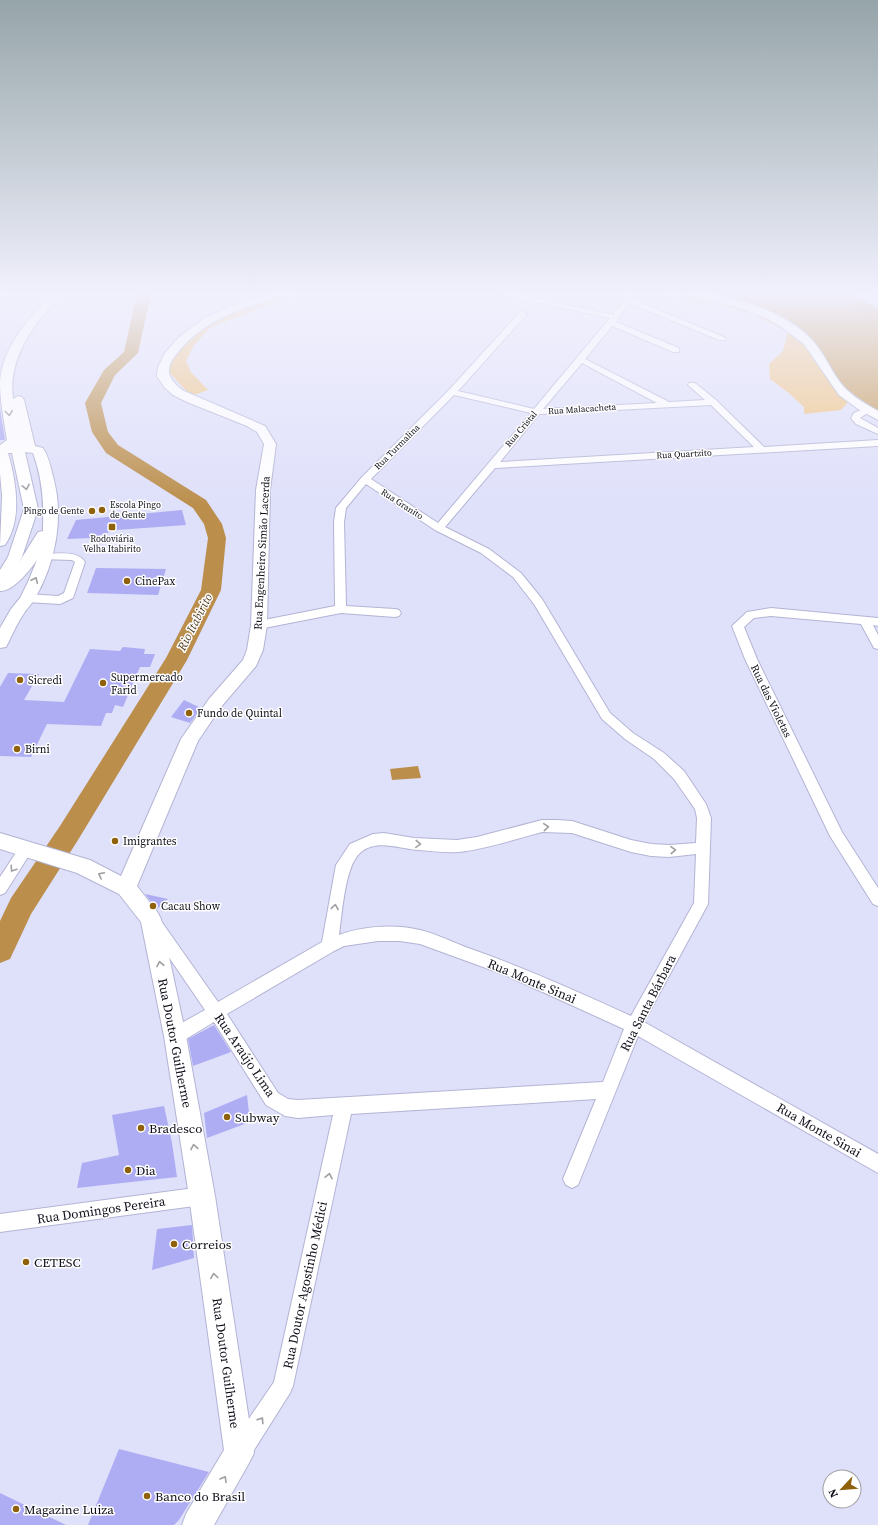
<svg xmlns="http://www.w3.org/2000/svg" width="878" height="1525" font-family="'Source Serif 4',serif">
  <rect width="100%" height="100%" fill="#dfe0fa"/>
  <!-- green -->
  <g fill="#f0c27f">
    <polygon points="292,293 307,293 285,299 211,327 194,345 186,361 191,372 208,390 191,396 167,370 183,343 227,312"/>
    <polygon points="655,293 681,293 738,305 789,324 849,401 841,410 804,414 804,407 790,394 770,379 769,364 783,351 788,332 752,314 724,306 696,302"/>
  </g>
  <!-- forest -->
  <polygon fill="#c59855" points="694,293 839,293 878,314 878,413 851,397 810,342 756,309"/>
  <!-- water -->
  <polygon fill="#bb8e4b" points="418,766 421,778 392,780 390,769"/>
  <g fill="none" stroke-linecap="round" stroke-linejoin="round">
    <!-- river -->
    <g fill="#bb8e4b" fill-rule="evenodd">
      <polygon points="137,293 151,293 138,353 115,375 101,403 108,432 118,445 206,500 222,524 226,538 221,590 187,660 78,840 31,914 10,959 0,963 0,921 11,898 60,826 166,658 201,590 208,538 204,524 193,508 106,453 92,432 85,403 104,370 124,352"/>
      <polygon points="832,293 849,293 878,308 878,318 834,296"/>
    </g>
  </g>
  <!-- building -->
  <g fill="#aeadf4">
    <polygon points="0,408 5,439 4,440 0,440"/>
    <polygon points="182,510 186,525 116,530 92,538 67,539 76,520"/>
    <polygon points="96,568 166,569 158,595 87,593"/>
    <polygon points="123,647 145,649 144,654 155,654 150,667 140,667 123,707 115,705 112,713 106,713 101,726 47,724 31,757 0,756 0,687 8,673 39,674 24,700 64,702 90,649 120,651"/>
    <polygon points="184,700 201,708 190,723 171,717"/>
    <polygon points="145,894 168,899 157,909"/>
    <polygon points="214,1025 231,1052 193,1066 188,1039"/>
    <polygon points="247,1095 250,1122 207,1138 204,1113"/>
    <polygon points="164,1106 172,1143 177,1177 77,1188 82,1163 119,1155 112,1115"/>
    <polygon points="192,1225 194,1258 152,1270 157,1229"/>
    <polygon points="119,1449 209,1472 179,1520 174,1525 88,1525"/>
    <polygon points="0,1493 66,1525 0,1525"/>
  </g>
  <g fill="none" stroke-linecap="round" stroke-linejoin="round">
    <!-- street casing -->
    <g stroke="#b3b4d4" stroke-width="2">
      <g id="street">
        <path d="M499,293H512L613,315L629,293H637L632,299L726,338L725,340H719L629,303L616,322L679,348V352H673L612,326L585,359L669,402L705,400L688,385L689,383H695L716,400L764,447L878,440V446L495,468L445,527L489,549L521,573L542,599L610,713L633,733L664,753L684,771L706,804L711,818L708,904L644,1022L878,1154V1173L638,1036L578,1185L572,1188L566,1185L563,1179L596,1099L351,1114L293,1386L290,1393L249,1458L241,1461L233,1458L230,1450L233,1442L274,1382L333,1115L298,1118L285,1116L266,1105L214,1022L181,1042L175,1044L169,1042L167,1036L169,1030L205,1010L151,931L149,926L151,921L156,919L161,921L218,1002L322,942L336,865L350,844L373,834L384,833L414,838L457,840L477,837L542,820H557L572,821L631,840L651,844L669,845L696,843L697,818L695,809L674,779L654,759L625,739L602,719L534,604L513,577L481,553L435,530L366,484L346,508L344,522L346,606L395,609L399,610L401,613L399,616L395,617L341,613L259,629L255,628L253,625L255,622L259,621L335,606L334,522L336,508L362,477L449,390L520,312H523L527,314L458,391L534,409L610,318L503,295ZM582,363L657,403L543,409ZM454,395L531,413L438,523L371,479ZM711,405L754,447L500,462L539,414ZM542,832L572,833L631,852L651,856L669,857L696,854L694,903L631,1016C578,992 525,968 471,949C454,943 437,934 420,930C394,924 363,926 339,935C342,914 345,866 360,853C376,838 400,849 419,850C432,851 446,853 459,852C487,849 515,839 542,832ZM378,941H400L420,944L505,975L624,1029L603,1082L298,1100L288,1099L278,1093L227,1014L334,951L344,946Z"/>
        <polygon points="868,407 872,410 860,418 878,428 878,434 856,424 851,418 854,413"/>
        <path d="M45,554C58,554 77,550 85,562L73,598L60,604L27,602L23,601L22,598L23,595L27,594L58,596L64,593L75,562L72,560L41,559L40,557Z"/>
        <polygon points="771,608 878,618 878,626 873,625 878,635 878,649 874,648 861,624 771,616 754,618 744,627 757,659 842,832 878,888 878,906 873,904 830,836 745,659 732,626 747,612"/>
        <polygon points="26,843 31,845 33,849 5,893 0,895 0,877 21,845"/>
        <polygon points="202,1187 208,1190 211,1196 208,1202 202,1205 0,1232 0,1214"/>
      </g>
    </g>
    <!-- secondary casing -->
    <g stroke="#b3b4d4" stroke-width="2">
      <g id="secondary">
        <polygon points="0,293 6,293 4,296 0,297"/>
        <path d="M53,293H63C58,301 50,307 44,314C24,339 9,366 13,399L18,396L22,397L24,400L35,446L43,448C49,457 51,469 54,480C64,520 55,565 34,600C31,605 26,609 23,615C16,625 12,636 6,647L0,648V628L11,609L20,598L28,582L37,560C30,570 13,592 0,591V570L8,557L24,509L12,453H8C16,481 23,519 5,545L0,546L2,496L0,473V445L7,440C4,421 0,401 0,382C2,347 30,317 53,293ZM25,452L33,453C42,478 44,500 43,526V531L38,532L18,564L22,557L38,509Z"/>
        <path d="M271,293H286L285,295C245,307 205,319 178,352C165,368 166,377 182,390L265,426L276,444L270,490L267,625L263,650L256,666L221,707L198,741L137,886L158,913L161,919L186,1036L215,1196L254,1453L249,1463L214,1525H182L186,1514L224,1450L189,1196L164,1036L141,922L119,894L77,873L0,849V833L90,860L121,876L181,739L209,699L243,660L247,650L251,625L256,490L264,444L257,432L247,426L187,402L173,395L164,387L157,376L158,367L165,353L178,338L203,319L231,306Z"/>
        <path d="M686,293C723,290 787,312 812,340C825,354 831,372 843,386C853,397 866,404 878,411V420L858,409L839,395L804,344L780,326L766,318L734,306L687,295Z"/>
      </g>
    </g>
    <!-- street -->
    <use href="#street" fill="#fff" fill-rule="evenodd"/>
    <!-- secondary -->
    <use href="#secondary" fill="#fff" fill-rule="evenodd"/>
  </g>
  <!-- one-way arrows -->
  <defs><path id="oneway-chevron" d="M-2-3.5L2.5 0L-2 3.5" fill="none" stroke-width="1.6" stroke-linecap="round" stroke-linejoin="round"/></defs>
  <g stroke="#9f9fa3">
    <use href="#oneway-chevron" transform="translate(9 413) rotate(83)"/>
    <use href="#oneway-chevron" transform="translate(26 487) rotate(78)"/>
    <use href="#oneway-chevron" transform="translate(35 580) rotate(-65)"/>
    <use href="#oneway-chevron" transform="translate(546 827) rotate(-5)"/>
    <use href="#oneway-chevron" transform="translate(418 844) rotate(3)"/>
    <use href="#oneway-chevron" transform="translate(673 850) rotate(-3)"/>
    <use href="#oneway-chevron" transform="translate(13 869) rotate(124)"/>
    <use href="#oneway-chevron" transform="translate(101 875) rotate(-153)"/>
    <use href="#oneway-chevron" transform="translate(335 907) rotate(-81)"/>
    <use href="#oneway-chevron" transform="translate(160 964) rotate(-101)"/>
    <use href="#oneway-chevron" transform="translate(194 1147) rotate(-100)"/>
    <use href="#oneway-chevron" transform="translate(329 1176) rotate(-78)"/>
    <use href="#oneway-chevron" transform="translate(214 1276) rotate(-98)"/>
    <use href="#oneway-chevron" transform="translate(261 1420) rotate(-57)"/>
    <use href="#oneway-chevron" transform="translate(224 1479) rotate(-60)"/>
  </g>
  <!-- sky -->
  <linearGradient id="sky" x2="0" y2="1"><stop stop-color="#96a5a9"/><stop offset="0.58" stop-color="#f1f1fd"/><stop offset="1" stop-color="#f1f1fd" stop-opacity="0"/></linearGradient>
  <rect width="878" height="506" fill="url(#sky)"/>
  <!-- markers -->
  <g fill="#8f610a" stroke="#fff" stroke-width="1.5">
    <circle cx="102" cy="510" r="4"/>
    <circle cx="92" cy="511" r="4"/>
    <rect x="108" y="523" width="8" height="8" rx="2"/>
    <circle cx="127" cy="581" r="4"/>
    <circle cx="20" cy="680" r="4"/>
    <circle cx="103" cy="683" r="4"/>
    <circle cx="189" cy="713" r="4"/>
    <circle cx="17" cy="749" r="4"/>
    <circle cx="115" cy="841" r="4"/>
    <circle cx="153" cy="906" r="4"/>
    <circle cx="227" cy="1117" r="4"/>
    <circle cx="141" cy="1128" r="4"/>
    <circle cx="128" cy="1170" r="4"/>
    <circle cx="174" cy="1244" r="4"/>
    <circle cx="26" cy="1262" r="4"/>
    <circle cx="147" cy="1496" r="4"/>
    <circle cx="16" cy="1509" r="4"/>
  </g>
  <g text-anchor="middle" dominant-baseline="central" stroke-width="3" stroke-linejoin="round" paint-order="stroke">
    <!-- far-street labels -->
    <g font-size="9" fill="#0f0f1a" stroke="#fff">
      <text transform="translate(582 409) rotate(-4)">Rua Malacacheta</text>
      <text transform="translate(521 429) rotate(-50)">Rua Cristal</text>
      <text transform="translate(397 447) rotate(-45)">Rua Turmalina</text>
      <text transform="translate(684 454) rotate(-3)">Rua Quartzito</text>
      <text transform="translate(402 504) rotate(33)">Rua Granito</text>
    </g>
    <!-- far-poi labels -->
    <g font-size="9" fill="#0f0f1a" stroke="#fff" text-anchor="start">
      <text x="110" y="505">Escola Pingo<tspan x="110" dy="10">de Gente</tspan></text>
      <text x="84" y="511" text-anchor="end">Pingo de Gente</text>
      <text x="112" y="539" text-anchor="middle">Rodoviária<tspan x="112" dy="10">Velha Itabirito</tspan></text>
    </g>
    <!-- street labels -->
    <g font-size="11" fill="#0f0f1a" stroke="#fff">
      <text transform="translate(262 553) rotate(-87)">Rua Engenheiro Simão Lacerda</text>
      <text transform="translate(771 701) rotate(64)">Rua das Violetas</text>
    </g>
    <!-- poi labels -->
    <g font-size="11" fill="#0f0f1a" stroke="#fff" text-anchor="start">
      <text x="135" y="581">CinePax</text>
      <text x="111" y="677">Supermercado<tspan x="111" dy="13">Farid</tspan></text>
      <text x="28" y="680">Sicredi</text>
      <text x="197" y="713">Fundo de Quintal</text>
      <text x="25" y="749">Birni</text>
      <text x="123" y="841">Imigrantes</text>
      <text x="161" y="906">Cacau Show</text>
    </g>
    <!-- water labels -->
    <g font-size="12" font-style="italic" fill="#4d391b" stroke="#fff">
      <text transform="translate(195 622) rotate(-63)">Rio Itabirito</text>
    </g>
    <!-- near-street labels -->
    <g font-size="13" fill="#0f0f1a" stroke="#fff">
      <text transform="translate(532 981) rotate(23)">Rua Monte Sinai</text>
      <text transform="translate(648 1003) rotate(-63)">Rua Santa Bárbara</text>
      <text transform="translate(175 1043) rotate(79)">Rua Doutor Guilherme</text>
      <text transform="translate(245 1055) rotate(56)">Rua Araújo Lima</text>
      <text transform="translate(819 1130) rotate(30)">Rua Monte Sinai</text>
      <text transform="translate(101 1210) rotate(-8)">Rua Domingos Pereira</text>
      <text transform="translate(305 1285) rotate(-78)">Rua Doutor Agostinho Médici</text>
      <text transform="translate(226 1363) rotate(82)">Rua Doutor Guilherme</text>
    </g>
    <!-- near-poi labels -->
    <g font-size="13" fill="#0f0f1a" stroke="#fff" text-anchor="start">
      <text x="235" y="1117">Subway</text>
      <text x="149" y="1128">Bradesco</text>
      <text x="136" y="1170">Dia</text>
      <text x="182" y="1244">Correios</text>
      <text x="34" y="1262">CETESC</text>
      <text x="155" y="1496">Banco do Brasil</text>
      <text x="24" y="1509">Magazine Luiza</text>
    </g>
  </g>
  <!-- north arrow -->
  <g transform="translate(842 1489) rotate(244)"><circle r="19" fill="#ffffff" stroke="#9f9fa3"/>
  <path d="M0-3L7 15L0 10L-7 15Z" fill="#8f610a"/>
  <text y="-6" font-size="11" font-weight="bold" text-anchor="middle" fill="#0f0f1a">N</text>
  </g>
</svg>
